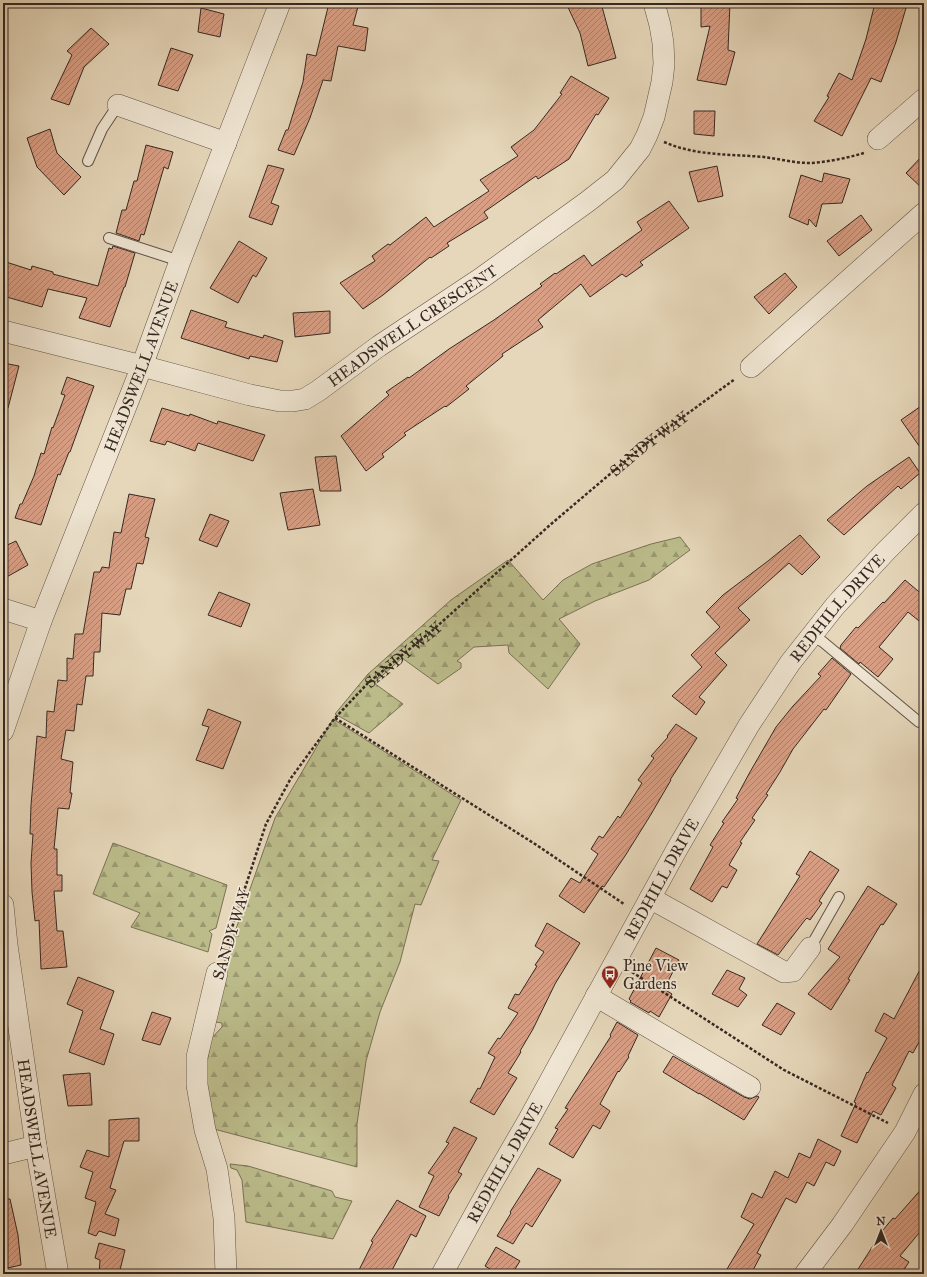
<svg xmlns="http://www.w3.org/2000/svg" width="927" height="1277" font-family="'IM FELL Great Primer',serif">
  <defs>
    <pattern id="forest-firs" width="22" height="20" patternUnits="userSpaceOnUse"><rect width="22" height="20" fill="#bcbc8b"/><path d="M5 1l3.5 6h-7zM16 11l3.5 6h-7z" fill="#9a9971"/></pattern>
    <pattern id="building-hatch" width="6" height="6" patternUnits="userSpaceOnUse"><rect width="6" height="6" fill="#d99f85"/><path d="M-1 1l2-2M0 6l6-6M5 7l2-2" fill="none" stroke="#b1826c"/></pattern>
  </defs>
  <rect width="100%" height="100%" fill="#e6d7ba"/>
  <filter id="stains"><feTurbulence type="fractalNoise" baseFrequency=".005" numOctaves="4"/><feColorMatrix values="0 0 0 0 .2 0 0 0 0 .09 0 0 0 0 .02 0 0 0 .5 -.17"/></filter>
  <radialGradient id="worn" r=".72"><stop offset=".6" stop-color="#630" stop-opacity="0"/><stop offset="1" stop-color="#630" stop-opacity=".3"/></radialGradient>
  <!-- forest -->
  <g fill="url(#forest-firs)" stroke="#797256">
    <polygon points="680,537 690,550 649,580 595,601 559,619 580,644 548,689 509,653 508,645 474,647 457,661 461,663 461,668 438,684 402,658 374,683 403,704 369,733 335,714 368,674 451,600 508,560 543,600 563,580 592,564 651,544"/>
    <polygon points="333,719 461,800 432,860 439,861 421,905 415,904 400,962 380,1012 366,1061 357,1124 357,1167 214,1129 205,1075 211,1039 222,1027 222,1023 204,1020 275,818"/>
    <polygon points="113,843 227,885 216,928 209,931 212,934 208,952 131,927 140,913 93,894"/>
    <polygon points="230,1164 248,1166 332,1191 335,1197 352,1201 333,1239 246,1222 242,1180 237,1170 231,1168"/>
  </g>
  <!-- building -->
  <g fill="url(#building-hatch)" stroke="#362822">
    <polygon points="329,3 359,3 353,25 368,28 365,51 338,46 331,81 323,80 310,118 294,155 278,150 286,130 288,130 303,82 307,54 316,56"/>
    <polygon points="566,3 601,3 616,58 588,66 580,33"/>
    <polygon points="701,3 730,3 728,50 735,52 726,85 697,80 710,26 701,27"/>
    <polygon points="875,3 887,3 906,8 896,42 881,82 871,78 842,136 814,121 829,97 827,96 839,73 852,80 866,39"/>
    <polygon points="201,8 224,14 220,37 198,32"/>
    <polygon points="91,28 109,44 84,67 69,105 51,99 72,55 67,51"/>
    <polygon points="171,48 193,55 178,91 158,85"/>
    <polygon points="571,76 609,98 598,115 596,114 569,159 538,179 536,176 484,212 488,218 447,243 449,246 431,258 430,257 383,295 363,309 340,283 375,261 372,256 388,244 390,245 426,217 434,227 489,191 480,180 518,156 511,147 534,130 562,94 560,93"/>
    <polygon points="694,111 715,111 714,136 694,134"/>
    <polygon points="50,129 57,153 81,177 64,195 37,167 27,138"/>
    <polygon points="146,145 173,152 168,169 164,167 144,235 141,234 139,241 116,233 122,210 126,210 134,181 137,181"/>
    <polygon points="924,154 924,190 906,173"/>
    <polygon points="268,165 284,169 271,203 279,206 272,225 249,217"/>
    <polygon points="717,166 723,196 698,202 689,172"/>
    <polygon points="824,173 850,179 842,203 822,204 816,227 809,219 808,225 789,217 801,175 822,182"/>
    <polygon points="669,201 689,228 640,262 643,265 626,277 622,274 590,297 581,284 538,320 543,327 502,354 503,356 466,386 469,389 446,407 445,406 404,433 406,435 382,454 384,457 366,471 341,436 389,395 386,392 408,377 409,378 449,349 494,320 542,286 540,284 555,273 556,274 584,255 592,266 642,230 637,222"/>
    <polygon points="861,215 872,230 839,256 827,241"/>
    <polygon points="239,241 267,258 256,277 253,275 238,303 210,288"/>
    <polygon points="113,246 135,253 125,287 124,287 110,327 79,318 87,298 48,289 42,307 3,296 3,261 31,270 32,266 53,272 53,274 98,286 109,248 112,249"/>
    <polygon points="785,273 797,287 769,314 754,297"/>
    <polygon points="191,310 227,322 225,327 263,338 264,335 283,341 277,362 250,356 249,359 181,338"/>
    <polygon points="330,311 330,333 295,337 293,313"/>
    <polygon points="3,363 19,366 8,408 3,408"/>
    <polygon points="67,377 94,386 70,452 69,452 60,475 58,474 41,525 15,518 20,504 22,504 34,476 41,453 44,454 52,427 53,428 65,395 61,394"/>
    <polygon points="924,404 924,453 901,420"/>
    <polygon points="162,408 189,416 190,414 217,424 218,421 265,435 253,461 198,443 195,451 167,441 165,445 150,441"/>
    <polygon points="336,456 341,491 320,491 315,457"/>
    <polygon points="909,457 920,473 901,489 898,486 844,535 827,520 867,486"/>
    <polygon points="313,489 320,525 288,530 280,493"/>
    <polygon points="129,494 155,499 145,537 149,538 143,564 137,563 131,589 126,589 120,615 102,613 100,652 94,652 93,676 86,676 82,705 77,704 74,731 66,730 61,759 73,762 70,793 72,793 69,809 58,808 54,849 57,849 57,875 62,875 62,891 54,891 57,931 63,931 67,967 41,969 39,920 35,921 32,892 31,863 33,834 30,834 31,805 37,736 46,738 47,711 54,712 58,680 67,681 67,658 73,659 75,634 83,634 94,572 100,572 102,567 109,568 114,532 121,533"/>
    <polygon points="210,514 229,521 217,547 199,540"/>
    <polygon points="800,535 820,557 802,575 789,563 738,608 750,620 715,653 727,665 699,697 705,702 696,715 672,696 702,667 691,655 720,627 706,612 723,595 768,561"/>
    <polygon points="16,541 28,565 3,579 3,547"/>
    <polygon points="905,580 924,596 924,625 908,612 879,647 893,659 878,677 860,662 859,664 840,648 841,645 856,627 858,628 883,602 884,603"/>
    <polygon points="219,592 250,604 241,627 208,615"/>
    <polygon points="832,658 851,674 826,710 824,709 793,749 780,772 766,794 768,795 752,818 755,820 740,842 742,843 729,865 737,870 727,888 722,886 712,902 690,889 713,847 710,845 724,823 722,822 738,799 736,798 750,772 776,727 793,706 821,676 818,674"/>
    <polygon points="208,709 241,722 223,769 196,760 209,727 202,725"/>
    <polygon points="676,724 697,738 670,780 671,780 650,816 625,856 604,887 602,886 584,913 559,896 571,878 580,883 598,854 591,849 599,836 603,838 618,816 620,818 642,783 638,780 654,758 651,756 668,737 667,736"/>
    <polygon points="810,851 839,870 819,901 822,903 810,920 807,918 805,920 778,955 757,944 800,876 796,874"/>
    <polygon points="868,886 897,904 883,925 881,924 848,979 850,980 831,1010 808,994 840,957 828,949"/>
    <polygon points="547,923 580,943 555,984 533,1029 520,1051 521,1052 508,1073 517,1078 494,1115 470,1102 478,1088 480,1089 495,1057 488,1053 498,1038 500,1039 518,1013 508,1008 515,994 519,995 537,966 535,965 544,952 535,946"/>
    <polygon points="656,948 679,960 664,989 672,994 659,1017 650,1011 649,1013 630,1002 631,1001 629,999"/>
    <polygon points="924,962 924,1033 913,1053 909,1051 892,1085 896,1088 881,1115 873,1111 857,1143 841,1136 856,1103 854,1102 867,1072 868,1073 887,1038 875,1031 884,1013 894,1019"/>
    <polygon points="727,970 745,978 739,989 747,995 738,1007 712,994"/>
    <polygon points="78,977 114,991 100,1029 114,1034 104,1065 69,1052 83,1011 67,1004"/>
    <polygon points="777,1003 795,1013 781,1035 762,1025"/>
    <polygon points="152,1012 171,1018 160,1045 142,1040"/>
    <polygon points="617,1022 638,1035 628,1056 629,1057 619,1072 618,1071 600,1104 610,1111 600,1129 593,1125 573,1158 549,1144 558,1129 555,1128 568,1109 565,1108 611,1036 610,1035"/>
    <polygon points="673,1056 744,1097 750,1099 757,1096 759,1097 744,1120 699,1093 699,1094 663,1072"/>
    <polygon points="90,1073 92,1105 68,1106 63,1075"/>
    <polygon points="139,1118 139,1141 124,1141 110,1188 116,1190 105,1214 119,1219 115,1236 99,1231 96,1236 88,1233 96,1202 85,1198 93,1172 80,1167 87,1150 109,1157 109,1120"/>
    <polygon points="454,1127 477,1138 458,1172 462,1174 448,1196 449,1197 439,1216 419,1207 434,1176 428,1173 449,1143 446,1142"/>
    <polygon points="818,1139 841,1151 834,1166 826,1162 814,1186 807,1182 796,1203 786,1198 757,1253 761,1255 751,1274 724,1274 754,1224 741,1217 752,1193 762,1198 775,1171 788,1178 799,1153 810,1158"/>
    <polygon points="538,1168 561,1180 532,1227 526,1223 513,1244 497,1236 511,1213 510,1212"/>
    <polygon points="924,1186 924,1227 900,1256 909,1262 901,1274 855,1274 883,1230 893,1218 895,1219"/>
    <polygon points="3,1199 10,1199 18,1235 21,1265 3,1269"/>
    <polygon points="397,1200 426,1216 416,1237 411,1234 390,1274 357,1274 373,1242 371,1241"/>
    <polygon points="99,1243 125,1250 119,1274 99,1274 100,1260 95,1258"/>
    <polygon points="496,1247 520,1261 512,1274 498,1274 485,1266"/>
  </g>
  <g fill="none" stroke-linecap="round" stroke-linejoin="round">
    <!-- lane casing -->
    <g stroke="#625448" stroke-width="12">
      <g id="lane">
        <polyline points="88,161 102,129 118,105"/>
        <polyline points="109,238 180,261"/>
        <polyline points="812,635 823,642 919,722"/>
        <polyline points="810,948 839,897"/>
      </g>
    </g>
    <!-- street casing -->
    <g stroke="#625448" stroke-width="22">
      <g id="street">
        <polyline points="118,105 226,143"/>
        <polyline points="878,139 924,99"/>
        <path id="s2" d="M3,331L142,366L250,395L280,401H293L305,399L318,391L379,346L480,279L587,202L615,180L640,149L647,135L654,117L662,82L664,64L663,43L660,25L654,3"/>
        <polyline points="751,367 924,213"/>
        <polyline points="3,609 41,621"/>
        <path id="s3" d="M3,731L41,621L142,366L180,261L280,3"/>
        <polyline points="650,898 784,972 793,971 810,948"/>
        <path id="s4" d="M3,905L7,945L36,1146L58,1274"/>
        <polyline points="217,973 197,1057 197,1085 205,1130 217,1169 224,1218 226,1274"/>
        <polyline points="596,996 750,1087"/>
        <polyline points="3,1154 36,1146"/>
        <path id="s5" d="M442,1274L492,1183L528,1121L677,849L749,725L790,663L835,606L885,552L924,513"/>
        <polyline points="805,1274 842,1225 905,1132 924,1094"/>
      </g>
    </g>
    <!-- path -->
    <g stroke="#362822" stroke-width="2.5" stroke-dasharray="3 2" stroke-linecap="butt">
      <path d="M664,142C696,156 730,154 764,157C779,159 795,163 810,163C828,162 847,158 864,153"/>
      <polyline points="335,718 535,844 624,904"/>
      <path id="s1" d="M223,955L266,824L291,778L335,718L368,683L434,629L550,525L643,446L735,379"/>
      <polyline points="632,972 784,1070 888,1123"/>
    </g>
    <!-- lane -->
    <use href="#lane" stroke="#efe5d2" stroke-width="10"/>
    <!-- street -->
    <use href="#street" stroke="#efe5d2" stroke-width="21"/>
  </g>
  <!-- icons -->
  <defs>
    <g id="bus-pin" transform="scale(0.9)"><path d="M0 17L-7.5 6A9.5 9.5 0 1 1 7.5 6Z" fill="#8f2418" stroke="#efe5d2"/><path d="M-5-6H5V4H4V6H2V4H-2V6H-4V4H-5ZM-3.5-4V0h7V-4ZM-3.5 1.2v1.5H-2V1.2ZM2 1.2v1.5H3.5V1.2Z" fill="#fff"/></g>
  </defs>
  <g fill-rule="evenodd">
    <use href="#bus-pin" x="610" y="974"/>
  </g>
  <g text-anchor="middle" dominant-baseline="central" stroke-width="3.5" stroke-linejoin="round" paint-order="stroke">
    <!-- street labels -->
    <g font-size="16" fill="#362822" stroke="#efe5d2">
      <text stroke="none"><textPath href="#s2" startOffset="441">HEADSWELL CRESCENT</textPath></text>
      <text stroke="none"><textPath href="#s3" startOffset="390">HEADSWELL AVENUE</textPath></text>
      <text stroke="none"><textPath href="#s1" startOffset="682">SANDY WAY</textPath></text>
      <text stroke="none"><textPath href="#s5" startOffset="776">REDHILL DRIVE</textPath></text>
      <text stroke="none"><textPath href="#s1" startOffset="358">SANDY WAY</textPath></text>
      <text stroke="none"><textPath href="#s5" startOffset="452">REDHILL DRIVE</textPath></text>
      <text transform="translate(231 934) rotate(-73)">SANDY WAY</text>
      <text stroke="none"><textPath href="#s4" startOffset="246">HEADSWELL AVENUE</textPath></text>
      <text stroke="none"><textPath href="#s5" startOffset="128">REDHILL DRIVE</textPath></text>
    </g>
    <!-- poi labels -->
    <g font-size="16" fill="#362822" stroke="#efe5d2" text-anchor="start">
      <text x="623" y="965">Pine View<tspan x="623" dy="18">Gardens</tspan></text>
    </g>
  </g>
  <!-- margin -->
  <rect width="927" height="1277" fill="none" stroke="#e6d7ba" stroke-width="16"/>
  <rect x="4" y="4" width="919" height="1269" fill="none" stroke="#362822" stroke-width="2"/>
  <rect x="8" y="8" width="911" height="1261" fill="none" stroke="#362822"/>
  <!-- north arrow -->
  <g transform="translate(881 1231)" stroke="#efe5d2" stroke-width="3" paint-order="stroke">
  <path d="M0-3L7 15L0 10L-7 15Z" fill="#362822"/>
  <text y="-6" font-size="11" font-weight="bold" text-anchor="middle" fill="#362822">N</text>
  </g>
  <rect width="100%" height="100%" filter="url(#stains)"/>
  <rect width="100%" height="100%" fill="url(#worn)"/>
</svg>
